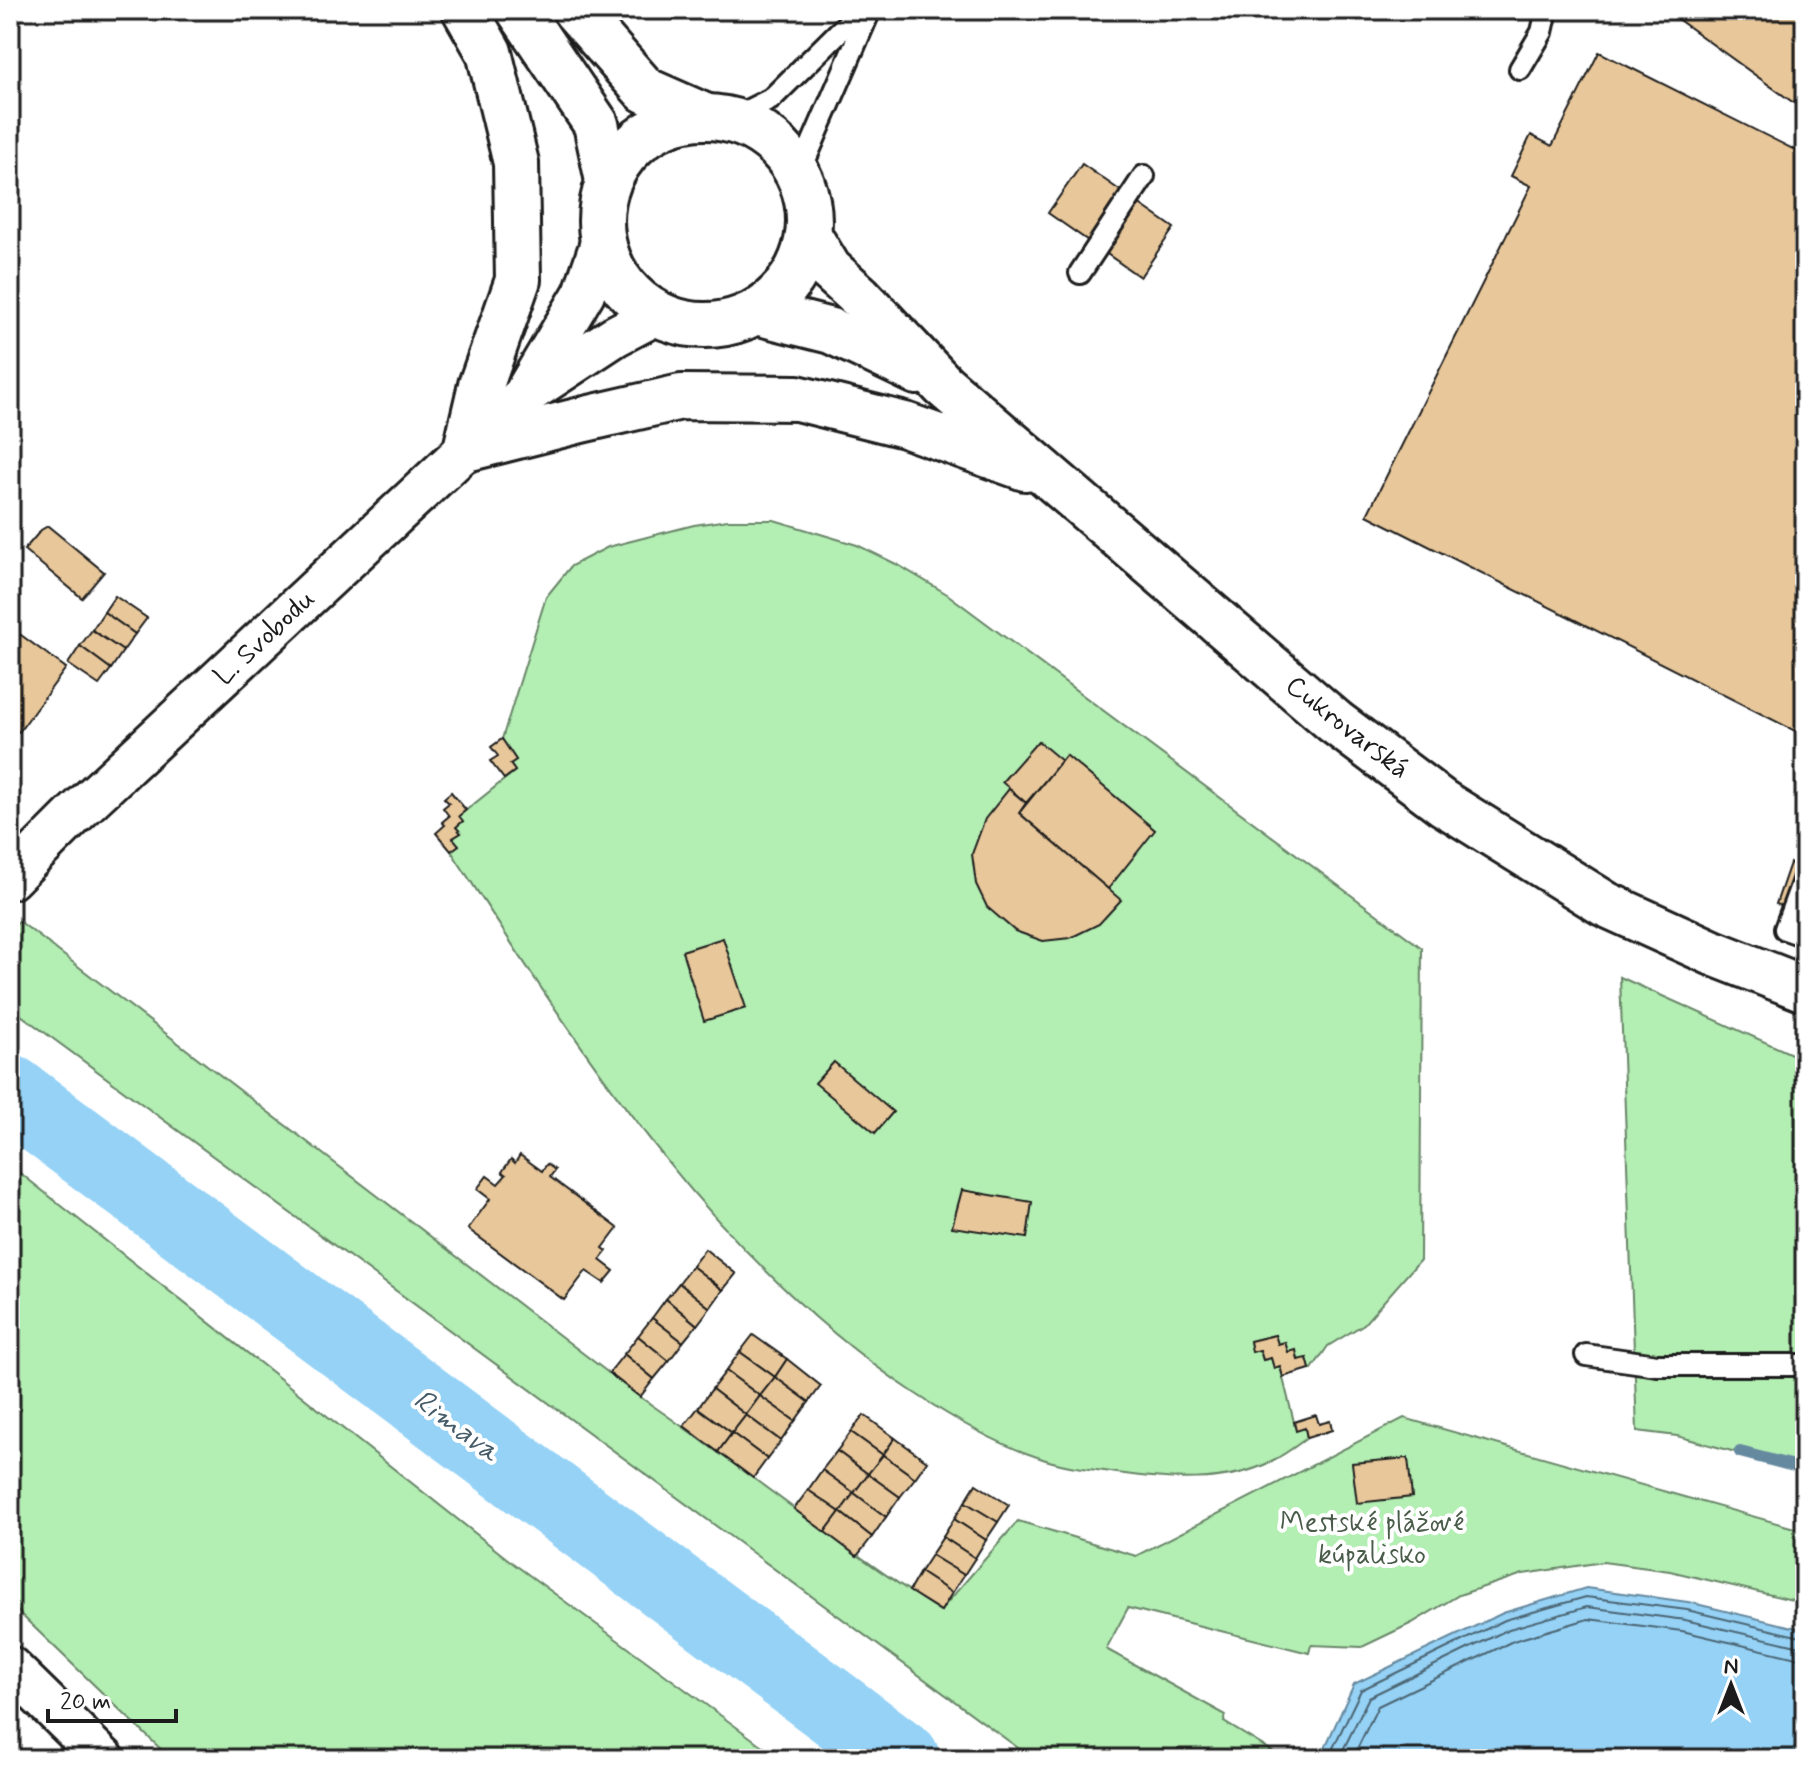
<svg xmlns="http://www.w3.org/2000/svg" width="1815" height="1769" font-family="Mynerve,sans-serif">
  <rect width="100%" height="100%" fill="#fff"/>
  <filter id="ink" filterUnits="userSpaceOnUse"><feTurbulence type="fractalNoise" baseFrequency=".0125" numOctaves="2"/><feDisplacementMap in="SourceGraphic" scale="16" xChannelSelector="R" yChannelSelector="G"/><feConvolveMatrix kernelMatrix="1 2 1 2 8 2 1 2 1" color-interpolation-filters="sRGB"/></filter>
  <g filter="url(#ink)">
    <!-- green -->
    <g fill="#b3eeb3" stroke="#688568" stroke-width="2">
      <path d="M728,520H774L857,545L898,565L947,594L1422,948L1420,1260L1364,1324L1328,1346L1312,1369H1310L1307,1358L1298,1360L1295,1350L1288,1352L1285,1342L1278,1344L1275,1335L1250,1341L1252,1351L1260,1350L1263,1360L1271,1358L1274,1368L1280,1366L1296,1430L1305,1428L1307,1438C1296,1446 1284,1455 1272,1461C1227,1485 1166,1480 1117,1473C1092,1469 1064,1467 1040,1458C996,1444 955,1420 916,1394C714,1262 581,1050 451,851L458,845L453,838L461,833L456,827L463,821L459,816L515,771L510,764L516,760L502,739L546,597L571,566L608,547L694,525Z"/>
      <path d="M19,921L640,1397C742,1466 837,1545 940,1611L1018,1521L1136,1556L1404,1418L1805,1531V1603L1670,1571L1603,1562L1523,1574L1459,1595L1412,1623L1362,1647L1311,1645L1309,1653L1128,1608L1106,1649L1226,1715L1224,1722L1285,1759H1033L10,1007V929Z"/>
      <polygon points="1620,977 1805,1060 1805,1471 1677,1436 1637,1431"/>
      <polygon points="10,1165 514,1564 780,1759 171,1759 10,1604"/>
    </g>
    <!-- water -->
    <polygon fill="#95d2f6" stroke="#65899f" stroke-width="2" points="1586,1588 1688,1602 1805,1630 1805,1759 1331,1759 1323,1752 1354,1684 1503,1613"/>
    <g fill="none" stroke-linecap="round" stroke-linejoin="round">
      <!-- shore -->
      <g stroke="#4c6573" stroke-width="2">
        <polyline points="1335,1759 1333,1748 1361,1690 1505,1620 1586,1597 1687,1610 1805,1638"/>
        <polyline points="1346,1759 1344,1748 1369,1697 1509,1629 1587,1607 1685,1620 1805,1648"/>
        <polyline points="1358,1759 1357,1749 1378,1706 1513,1641 1588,1619 1682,1631 1805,1660"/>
      </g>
      <!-- stream -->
      <polyline stroke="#65899f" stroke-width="12" points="1740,1452 1805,1469"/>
      <!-- river -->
      <polyline stroke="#95d2f6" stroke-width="76" points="10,1093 902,1759"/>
    </g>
    <!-- building -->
    <g fill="#e8c79a" stroke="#1c1c1c" stroke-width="2">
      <polygon points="1665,10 1805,10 1805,111"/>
      <polygon points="1599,52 1805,155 1805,736 1367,515 1531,186 1511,176 1531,135 1552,146"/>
      <polygon points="1082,164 1174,228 1140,277 1048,213"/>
      <polygon points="48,526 104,572 82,598 24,550 41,530"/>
      <polygon points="115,596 147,618 135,634 104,612"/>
      <polygon points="104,612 135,634 123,651 92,630"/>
      <polygon points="10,627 66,668 19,732 10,726"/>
      <polygon points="92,630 123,651 111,669 80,646"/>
      <polygon points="80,646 111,669 99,685 68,664"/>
      <polygon points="502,739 516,760 510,764 515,771 504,779 490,761 498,756 491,747"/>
      <polygon points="1038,741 1062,761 1026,803 1002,782"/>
      <polygon points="1066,755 1155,830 1108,889 1019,813"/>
      <polygon points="1009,789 1026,803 1019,813 1121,900 1099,924 1070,938 1043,941 1015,931 987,907 976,884 972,854 985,819"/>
      <polygon points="451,792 466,810 459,816 463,821 456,827 461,833 453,838 459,845 451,851 436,833 445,825 442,822 449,816 443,808 449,803 444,798"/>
      <polygon points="1790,863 1805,868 1805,915 1776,904"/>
      <polygon points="723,938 746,1008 704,1021 682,951"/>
      <polygon points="834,1062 893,1112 875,1133 815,1083"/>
      <polygon points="520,1155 542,1171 547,1164 555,1170 550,1177 618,1228 603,1248 607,1251 600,1260 614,1271 604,1283 586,1271 564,1300 468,1229 490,1199 477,1189 487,1176 498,1184 506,1175 502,1172 511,1159 515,1163"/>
      <polygon points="962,1190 1032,1202 1027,1238 952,1227"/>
      <polygon points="705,1249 736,1274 723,1290 692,1266"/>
      <polygon points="692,1266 723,1290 710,1308 679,1283"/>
      <polygon points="679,1283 710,1308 697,1325 666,1299"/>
      <polygon points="666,1299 697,1325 683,1342 652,1318"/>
      <polygon points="652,1318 683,1342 669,1361 638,1336"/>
      <polygon points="753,1335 787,1359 775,1377 740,1352"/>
      <polygon points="1275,1335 1278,1344 1285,1342 1288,1352 1296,1350 1298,1360 1307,1358 1310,1369 1283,1377 1280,1366 1274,1368 1271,1358 1263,1360 1260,1350 1252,1352 1250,1341"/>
      <polygon points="638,1336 669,1361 654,1379 624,1354"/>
      <polygon points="740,1352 775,1377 760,1396 726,1371"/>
      <polygon points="624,1354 654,1379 640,1397 609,1373"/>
      <polygon points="787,1359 821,1386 809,1402 775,1377"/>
      <polygon points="726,1371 760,1396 746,1415 712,1389"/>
      <polygon points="775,1377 809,1402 795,1421 760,1396"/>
      <polygon points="712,1389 746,1415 732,1433 698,1408"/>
      <polygon points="760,1396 795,1421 781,1441 746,1415"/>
      <polygon points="698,1408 732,1433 718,1452 684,1426"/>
      <polygon points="746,1415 781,1441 767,1459 732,1433"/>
      <polygon points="864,1415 895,1438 883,1455 851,1432"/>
      <polygon points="1316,1415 1319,1424 1330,1421 1332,1430 1307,1438 1305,1428 1296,1431 1294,1422"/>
      <polygon points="851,1432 883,1455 868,1474 837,1451"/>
      <polygon points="732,1433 767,1459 753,1478 718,1452"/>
      <polygon points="895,1438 927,1461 915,1478 883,1455"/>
      <polygon points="837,1451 868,1474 854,1493 822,1470"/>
      <polygon points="883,1455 915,1478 900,1497 868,1474"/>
      <polygon points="1408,1458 1412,1497 1357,1503 1352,1463"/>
      <polygon points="822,1470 854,1493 840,1512 808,1490"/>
      <polygon points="868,1474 900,1497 886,1517 854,1493"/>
      <polygon points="976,1484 1009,1505 998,1522 965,1502"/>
      <polygon points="808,1490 840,1512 825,1532 794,1509"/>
      <polygon points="854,1493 886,1517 872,1537 840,1512"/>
      <polygon points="965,1502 998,1522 986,1540 954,1519"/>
      <polygon points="840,1512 872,1537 857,1556 825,1532"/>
      <polygon points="954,1519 986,1540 975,1558 943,1537"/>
      <polygon points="943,1537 975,1558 964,1575 931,1555"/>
      <polygon points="931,1555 964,1575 952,1593 920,1572"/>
      <polygon points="920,1572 952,1593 941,1611 909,1591"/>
    </g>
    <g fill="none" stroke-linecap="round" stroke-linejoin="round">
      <!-- service casing -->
      <g stroke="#1c1c1c" stroke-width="26">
        <g id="service">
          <polyline points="1520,69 1542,32 1547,10"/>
          <polyline points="731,119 771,99 861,10"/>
          <polyline points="799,174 870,10"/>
          <polyline points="1080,273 1144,176"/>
          <polyline points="1805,875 1785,929 1805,936"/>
          <polyline points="1586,1355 1657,1365 1805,1365"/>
        </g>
      </g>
      <!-- minor casing -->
      <g stroke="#1c1c1c" stroke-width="46">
        <g id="minor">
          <polyline points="527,389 584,293 602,240"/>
          <polyline points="10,879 76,813 522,397 615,336 657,314"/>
          <polyline points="10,1667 104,1759"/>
        </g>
      </g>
      <!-- secondary casing -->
      <g stroke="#1c1c1c" stroke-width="50">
        <g id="secondary">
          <polyline points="465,10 489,52 516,163 518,280 481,385 466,449 581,420 681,397 797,398 905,425 1025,468"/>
          <polyline points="519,10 596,124 608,181"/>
          <polyline points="575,10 645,90 704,116"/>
          <circle cx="705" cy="221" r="104"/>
          <polyline points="809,236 829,269 859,296 943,385 1335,722 1443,803 1605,904 1713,953 1805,989"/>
          <polyline points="756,312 831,331 917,372"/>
        </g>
      </g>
      <!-- service -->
      <use href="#service" stroke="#fff" stroke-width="20"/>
      <!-- minor -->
      <use href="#minor" stroke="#fff" stroke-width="40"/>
      <!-- secondary -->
      <use href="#secondary" stroke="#fff" stroke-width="44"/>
    </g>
  </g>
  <g text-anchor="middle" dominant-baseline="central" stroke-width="8" stroke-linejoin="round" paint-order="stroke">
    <!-- street labels -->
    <g font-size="28" fill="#1c1c1c" stroke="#fff">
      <text transform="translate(265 638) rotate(-43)">L. Svobodu</text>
      <text transform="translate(1347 728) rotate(38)">Cukrovarská</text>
    </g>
    <!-- park labels -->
    <g font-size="28" fill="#495b49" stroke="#fff">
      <text x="1372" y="1523">Mestské plážové<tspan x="1372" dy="32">kúpalisko</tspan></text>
    </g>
    <!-- water labels -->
    <g font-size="30" font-style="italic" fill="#465c68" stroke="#fff">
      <text transform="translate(456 1426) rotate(37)">Rimava</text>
    </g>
  </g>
  <!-- margin -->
  <rect width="1815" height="1769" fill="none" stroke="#fff" stroke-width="40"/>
  <rect x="20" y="20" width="1775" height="1729" fill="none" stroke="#1c1c1c" stroke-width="3" filter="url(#ink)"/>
  <!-- north arrow -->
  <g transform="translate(1731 1685)" stroke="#ffffff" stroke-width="6" paint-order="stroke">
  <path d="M0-6L14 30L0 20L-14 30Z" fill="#1c1c1c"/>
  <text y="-12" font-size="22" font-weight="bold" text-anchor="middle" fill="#1c1c1c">N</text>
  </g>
  <!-- scale -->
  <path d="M48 1709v12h128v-12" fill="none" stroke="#1c1c1c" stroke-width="4"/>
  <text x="60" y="1709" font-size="24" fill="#1c1c1c" stroke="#ffffff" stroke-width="6" paint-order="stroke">20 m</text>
</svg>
